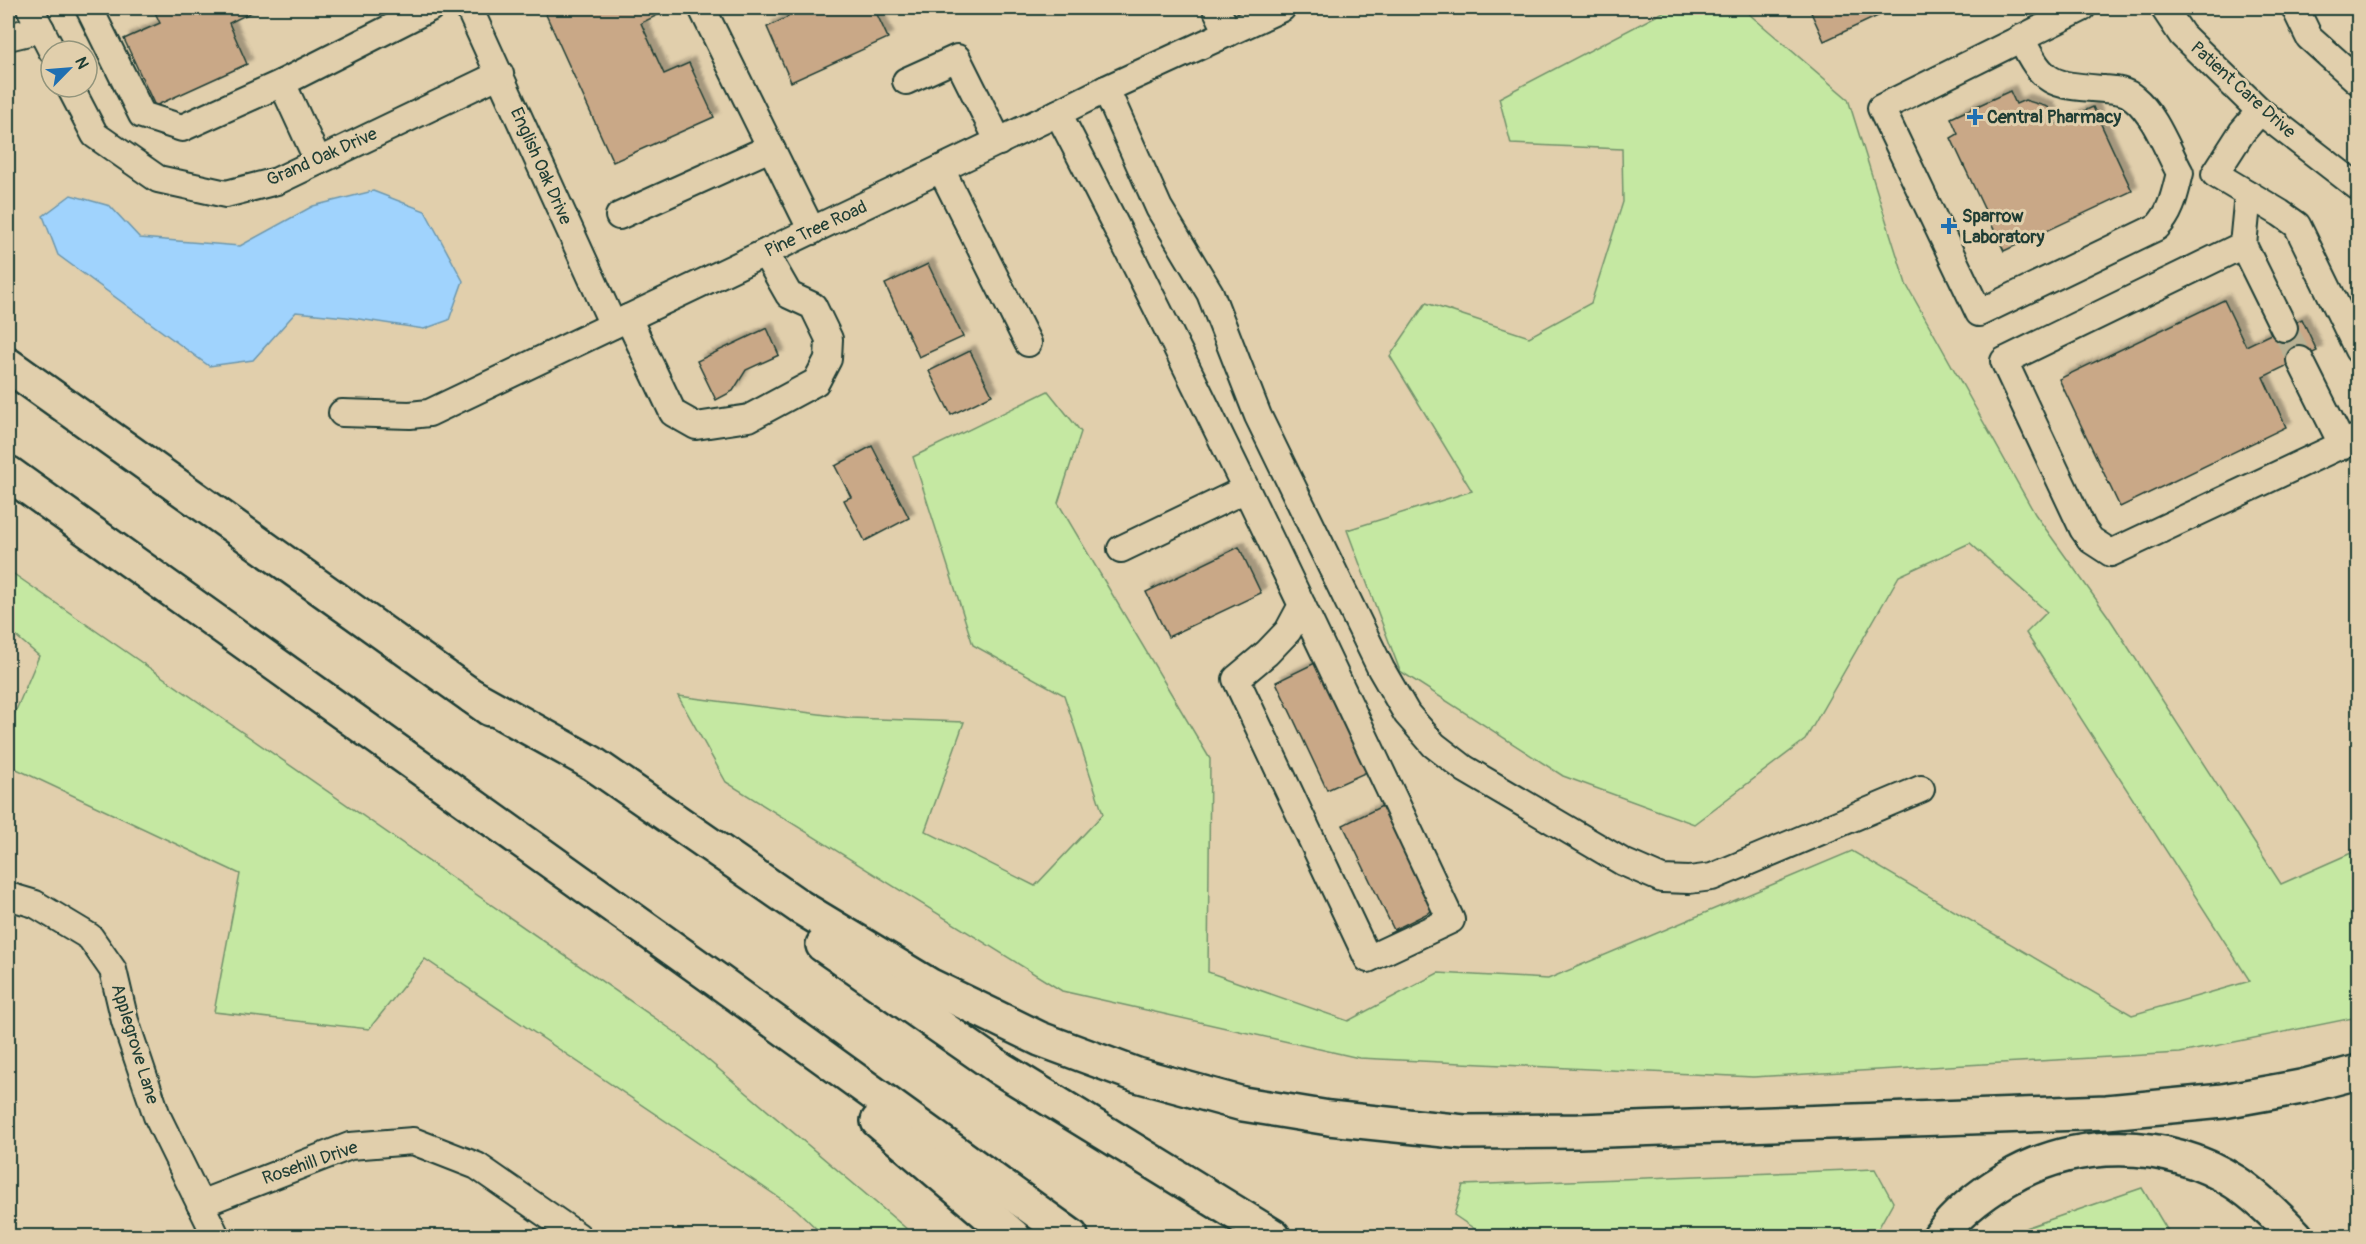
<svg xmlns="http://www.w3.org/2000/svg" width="2366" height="1244" font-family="Pangolin,sans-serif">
  <defs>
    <filter id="shadow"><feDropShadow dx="5.5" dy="-5.5" stdDeviation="1.5" flood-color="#0004"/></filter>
  </defs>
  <rect width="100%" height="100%" fill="#e1cfac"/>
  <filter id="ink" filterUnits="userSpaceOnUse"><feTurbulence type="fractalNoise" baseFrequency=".0167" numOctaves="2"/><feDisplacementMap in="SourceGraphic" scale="12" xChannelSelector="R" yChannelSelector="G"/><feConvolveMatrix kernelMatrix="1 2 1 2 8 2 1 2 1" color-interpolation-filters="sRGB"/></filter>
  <g filter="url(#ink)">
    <!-- green -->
    <g fill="#c5e8a2" stroke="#72926b" stroke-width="1.5">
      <polygon points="1671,8 1742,8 1848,99 1906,284 2035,514 2108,616 2281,884 2358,850 2358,1017 2180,1053 1753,1077 1359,1058 1062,991 726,782 678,696 850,718 964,722 925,831 1035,886 1103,814 1064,695 973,645 913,457 1048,391 1081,432 1058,503 1210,759 1208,972 1348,1021 1438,973 1548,979 1852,851 2132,1015 2250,981 2026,633 2047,612 1970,543 1899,576 1805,740 1694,824 1563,776 1400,671 1347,530 1472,491 1390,356 1426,303 1529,337 1591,303 1623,202 1622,149 1511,144 1499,98"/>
      <polygon points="8,570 675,1032 915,1236 824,1236 796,1209 425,959 369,1029 214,1012 240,874 8,765 8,714 14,715 39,656 8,629"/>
      <polygon points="1875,1169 1893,1202 1874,1236 1485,1236 1454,1215 1463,1185"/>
      <polygon points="2142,1188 2171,1236 2007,1236 2008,1234"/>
    </g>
    <!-- water -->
    <polygon fill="#a0d3fd" stroke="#6c97ad" stroke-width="1.5" points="373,191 425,211 463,281 449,320 424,329 346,317 296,312 253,360 209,366 58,255 43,216 71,195 110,206 140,238 240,246 313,206"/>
    <!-- building -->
    <g fill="#c9a887" stroke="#1f3d34" stroke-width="1.5" filter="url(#shadow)">
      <polygon points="153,8 260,8 229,23 247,64 155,106 124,39 160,23"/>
      <polygon points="543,8 659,8 662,13 641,23 664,74 689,63 714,117 613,162"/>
      <polygon points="783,8 874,8 888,38 791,82 767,27 788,17"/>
      <polygon points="1809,8 1895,8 1824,41"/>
      <polygon points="2010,91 2016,104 2025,100 2048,107 2056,124 2093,107 2132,191 2004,251 1951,138 1958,134 1951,118"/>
      <polygon points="928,264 963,337 919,357 885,284"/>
      <polygon points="2224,300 2246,346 2302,319 2317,351 2263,377 2286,427 2120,507 2059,379"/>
      <polygon points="767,328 779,355 746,370 733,391 716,400 697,361"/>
      <polygon points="970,351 992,395 951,415 929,371"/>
      <polygon points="872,446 909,518 865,541 844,500 851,497 835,466"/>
      <polygon points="1239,547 1261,593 1168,637 1146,592"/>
      <polygon points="1315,663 1367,772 1327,790 1276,682"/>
      <polygon points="1382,806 1432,911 1394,930 1343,825"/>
    </g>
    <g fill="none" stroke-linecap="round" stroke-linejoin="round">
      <!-- minor-tunnel -->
      <polyline stroke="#bab294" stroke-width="26" stroke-dasharray="26 13" stroke-linecap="butt" points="2284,328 2300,360"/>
      <!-- minor casing -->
      <g stroke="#1f3d34" stroke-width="30">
        <g id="minor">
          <polyline points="30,8 52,51"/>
          <polyline points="89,8 142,115 182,128 282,83"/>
          <polyline points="469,8 613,325"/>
          <polyline points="702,8 812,231"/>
          <polyline points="1216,8 1228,33"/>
          <polyline points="2164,8 2182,35 2260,111 2358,187"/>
          <polyline points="2295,8 2309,37 2358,81"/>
          <polyline points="8,37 41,29"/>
          <path d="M2021,38C2044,86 2053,85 2104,89C2115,90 2125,90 2134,98C2155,115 2167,149 2180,173C2175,192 2172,212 2157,227L1979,313L1881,108L2082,8"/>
          <polyline points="906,81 957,58 999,142"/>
          <polyline points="70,87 95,135 158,179 226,194 277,181 500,74"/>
          <polyline points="1106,89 1159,208 1210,293 1258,416 1381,669 1407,714 1434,745 1465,769 1623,862 1662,879 1689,880 1712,877 1921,789"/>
          <polyline points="2260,111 2242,132 2215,174 2280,213 2297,225 2358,350"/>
          <path d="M1058,113C1196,379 1324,650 1451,920L1368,959L1236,679L1267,653L1288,631L1302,605"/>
          <polyline points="318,161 282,83 430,8"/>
          <polyline points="941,169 1028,343"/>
          <polyline points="619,216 770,148"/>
          <polyline points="2243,245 2248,194"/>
          <polyline points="628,318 673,413 696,426 749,418 816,382 828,359 829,339 813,306 789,295 765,253"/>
          <polyline points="2284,328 2243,245 2004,361 2083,529 2091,540 2111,553 2358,437"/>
          <polyline points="2300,360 2343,446"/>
          <polyline points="342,413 410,415 429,413 1058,113 1106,89 1282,8"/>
          <polyline points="1121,549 1246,489"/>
          <polyline points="8,896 35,904 90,937 113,970 125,1021 157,1116 216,1236"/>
          <polyline points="200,1204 350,1146 413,1141 477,1166 578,1236"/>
        </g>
      </g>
      <!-- highway casing -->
      <g stroke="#1f3d34" stroke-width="38">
        <g id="highway">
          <polyline points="8,365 490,709"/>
          <polyline points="8,473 714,978 1071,1236"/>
          <polyline points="472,696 592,763 800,907 929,985 1040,1039 1137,1075 1243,1104 1329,1118 1464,1132 1579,1131 2107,1112 2223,1101 2301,1087 2358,1072"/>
          <polyline points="823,945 1001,1069 1273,1236"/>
          <polyline points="878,1121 1013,1236"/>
          <path d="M1940,1236C1957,1213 1980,1195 2005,1180C2075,1138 2166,1138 2235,1182C2258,1197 2277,1216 2296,1236"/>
        </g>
      </g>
      <!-- minor -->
      <use href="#minor" stroke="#e1cfac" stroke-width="26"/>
      <!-- highway -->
      <use href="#highway" stroke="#e1cfac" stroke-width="33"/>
    </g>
  </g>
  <!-- markers -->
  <g fill="#1f6fb2" stroke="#e1cfac" stroke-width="2">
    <path d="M1972 108h6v6h6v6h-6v6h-6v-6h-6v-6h6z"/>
    <path d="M1946 217h6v6h6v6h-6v6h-6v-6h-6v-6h6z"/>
  </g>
  <g text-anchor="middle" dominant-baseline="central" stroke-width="6" stroke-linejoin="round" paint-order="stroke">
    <!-- street labels -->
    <g font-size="18" fill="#1f3d34" stroke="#e1cfac">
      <text transform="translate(2243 90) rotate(42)">Patient Care Drive</text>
      <text transform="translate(322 157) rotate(-24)">Grand Oak Drive</text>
      <text transform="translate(541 166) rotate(66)">English Oak Drive</text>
      <text transform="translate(816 229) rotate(-25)">Pine Tree Road</text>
      <text transform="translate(135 1044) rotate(73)">Applegrove Lane</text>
      <text transform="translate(310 1163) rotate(-19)">Rosehill Drive</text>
    </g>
    <!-- poi labels -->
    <g font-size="18" font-weight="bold" fill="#1f3d34" stroke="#e1cfac" text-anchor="start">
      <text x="1987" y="117">Central Pharmacy</text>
      <text x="1962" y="216">Sparrow<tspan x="1962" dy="21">Laboratory</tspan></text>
    </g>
  </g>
  <!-- margin -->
  <rect width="2366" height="1244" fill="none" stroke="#e1cfac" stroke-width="30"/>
  <rect x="15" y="15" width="2336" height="1214" fill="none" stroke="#1f3d34" stroke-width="2" filter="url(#ink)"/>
  <!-- north arrow -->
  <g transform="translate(69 69) rotate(65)"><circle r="28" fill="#e1cfac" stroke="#93957c" stroke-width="1.5"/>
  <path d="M0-4.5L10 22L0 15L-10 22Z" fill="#1f6fb2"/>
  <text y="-9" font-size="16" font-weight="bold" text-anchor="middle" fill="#1f3d34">N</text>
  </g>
</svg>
